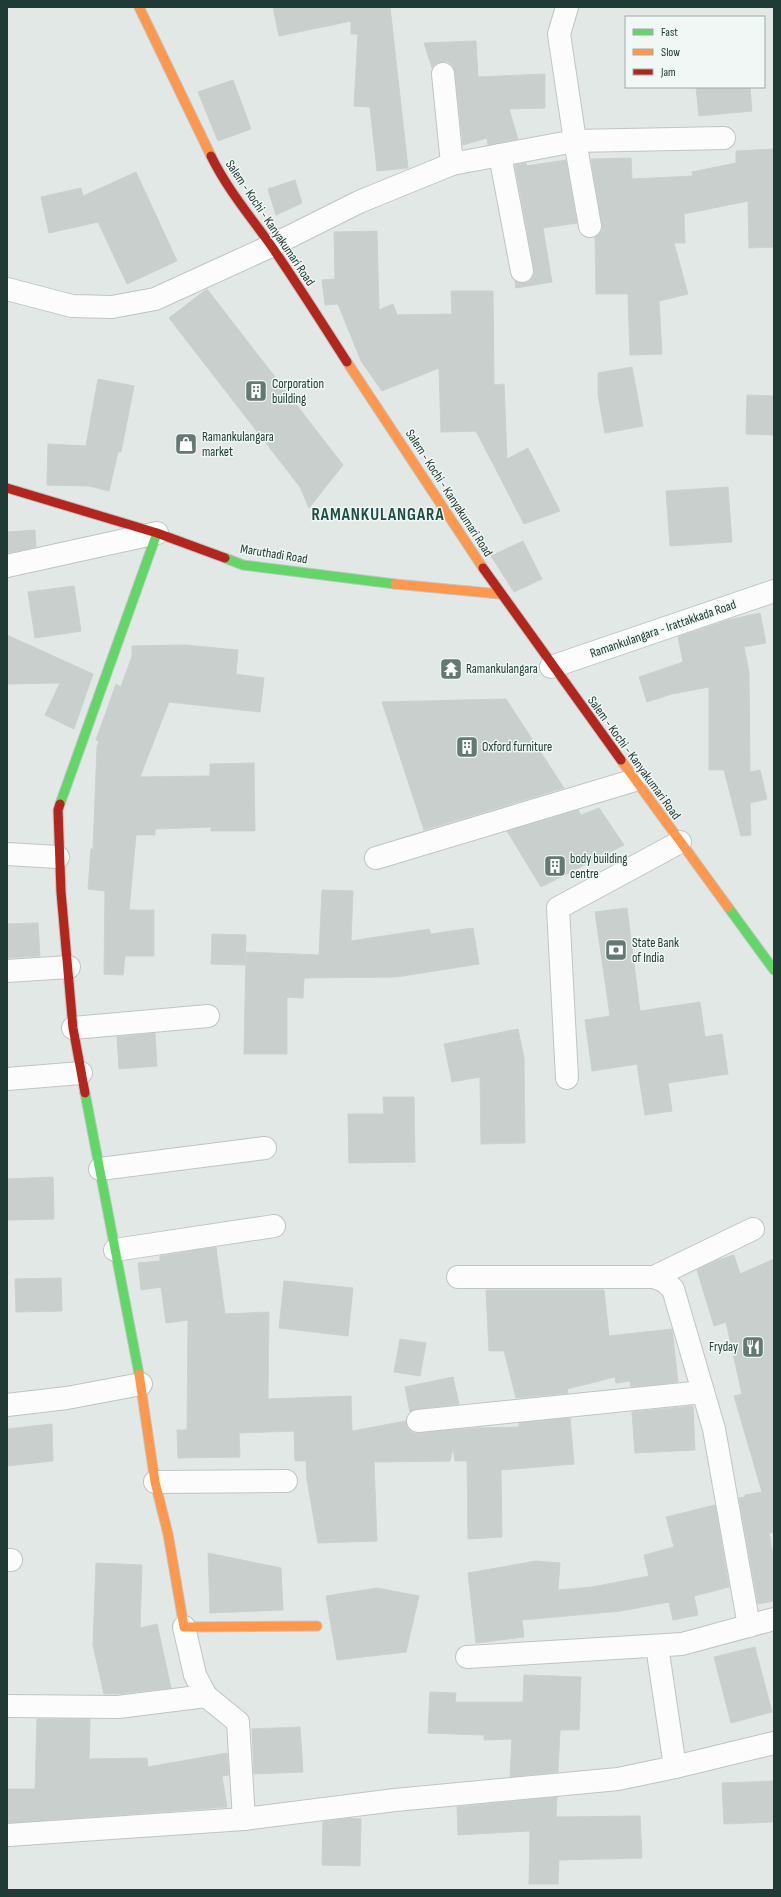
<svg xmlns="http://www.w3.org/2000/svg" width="781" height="1897" font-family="'Sofia Sans Condensed',sans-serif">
  <rect width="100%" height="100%" fill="#e2e8e6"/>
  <!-- building -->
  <g fill="#c9cfcd" stroke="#cbd1cf">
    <polygon points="273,7 390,7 408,168 377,171 370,107 354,106 358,34 351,34 351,21 279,36"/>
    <polygon points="476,41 478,77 545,74 545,108 509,109 518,139 488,145 487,138 463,145 455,72 453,66 448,62 441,62 435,64 432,68 424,43"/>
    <polygon points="233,80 251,129 218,141 198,92"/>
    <polygon points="696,87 750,87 752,111 699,116"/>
    <polygon points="774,149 774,247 749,248 748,201 684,214 685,243 674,243 688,294 659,301 662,354 630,355 628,294 596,294 595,237 602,231 602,224 591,159 631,158 632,179 693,176 692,172 736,163 736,151"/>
    <polygon points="566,160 577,223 543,228 552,282 516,288 515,281 524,283 530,281 534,275 534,269 515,165 526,163 527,166"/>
    <polygon points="136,172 177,261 127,284 98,222 49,233 41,197 81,188 83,196"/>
    <polygon points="295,180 302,203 276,215 268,189"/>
    <polygon points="377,231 379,310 393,304 397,315 452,314 451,291 493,291 494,385 504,384 507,459 528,448 560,511 524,524 476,431 441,432 439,368 382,391 361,361 338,304 325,305 322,280 335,279 334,232"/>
    <polygon points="207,289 343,465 309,508 300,487 169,318"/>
    <polygon points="632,367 643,426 605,433 598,395 598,373"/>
    <polygon points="98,379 134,386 121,452 118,452 109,491 89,486 47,485 48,444 86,446"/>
    <polygon points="747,395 774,396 774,435 746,434"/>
    <polygon points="728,487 732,542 670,546 666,491"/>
    <polygon points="35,530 36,547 7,553 7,532"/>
    <polygon points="523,541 542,579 514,592 491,556"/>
    <polygon points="74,586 81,631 35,638 28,592"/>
    <polygon points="760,613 766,643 744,647 749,672 750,772 760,770 767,799 750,803 751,835 741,836 724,770 709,770 709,687 672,694 647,702 639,677 683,662 678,637 728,620"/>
    <polygon points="7,635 93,674 74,729 45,715 60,683 7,684"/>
    <polygon points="185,645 238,650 236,674 264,678 260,712 169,702 140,777 210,776 210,764 254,763 255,831 211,831 211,827 155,829 155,835 136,835 129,910 154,910 154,956 125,956 123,975 104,974 105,891 88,889 91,849 93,849 97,747 99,741 96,740 116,684 121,687 132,656 132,646"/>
    <polygon points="506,699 564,788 424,830 382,702"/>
    <polygon points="599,808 624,845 541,887 507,831 578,810 581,815"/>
    <polygon points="322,890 353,891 351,941 429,929 431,934 473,928 479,964 396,977 304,978 303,998 287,997 287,1054 244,1054 246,952 319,955"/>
    <polygon points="627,908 640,1011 700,1002 705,1037 722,1034 728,1074 668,1083 672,1111 645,1115 637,1064 592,1071 585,1020 610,1016 595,912"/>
    <polygon points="38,923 40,956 7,958 7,924"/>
    <polygon points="212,934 246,935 245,965 211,964"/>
    <polygon points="518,1029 524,1058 525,1143 481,1144 480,1077 452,1082 444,1044"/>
    <polygon points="155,1033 157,1066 119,1069 117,1037"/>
    <polygon points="383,1097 414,1097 415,1162 349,1163 348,1114 384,1114"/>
    <polygon points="53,1177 54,1219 7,1220 7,1179"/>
    <polygon points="216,1247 225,1314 269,1312 268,1399 351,1396 352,1431 406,1421 408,1429 413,1433 419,1433 475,1428 519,1427 519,1423 570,1418 574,1464 501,1470 502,1537 468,1539 467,1461 455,1461 453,1448 450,1461 374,1462 377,1541 318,1543 307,1480 306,1461 295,1461 294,1431 239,1433 240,1457 178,1458 177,1430 187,1430 188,1320 166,1323 161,1287 141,1290 138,1263 160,1261 160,1256"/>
    <polygon points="734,1255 740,1274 774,1259 774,1532 769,1533 774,1561 774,1601 758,1604 739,1498 745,1497 745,1495 762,1492 734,1396 742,1394 726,1322 714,1326 697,1270 718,1260"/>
    <polygon points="61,1278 62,1311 16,1312 15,1279"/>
    <polygon points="284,1281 353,1288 348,1336 279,1328"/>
    <polygon points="486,1290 604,1290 609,1336 672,1329 678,1382 631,1387 630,1381 616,1383 615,1377 567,1389 568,1393 516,1398 504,1351 489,1351"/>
    <polygon points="400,1339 426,1343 420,1376 394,1372"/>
    <polygon points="453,1377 459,1404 417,1409 410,1412 405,1387"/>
    <polygon points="693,1406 695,1450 635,1453 632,1412"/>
    <polygon points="52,1424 53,1461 7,1466 7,1429"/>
    <polygon points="715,1505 729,1587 694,1596 698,1615 673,1620 669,1602 621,1611 522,1620 524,1637 476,1643 468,1573 536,1561 560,1563 558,1590 592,1587 649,1576 644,1555 674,1547 666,1517"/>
    <polygon points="208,1553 281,1568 283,1610 210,1613"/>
    <polygon points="96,1563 142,1565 140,1628 157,1624 171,1688 117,1694 104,1694 93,1645"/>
    <polygon points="377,1588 419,1596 406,1652 337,1660 326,1596"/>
    <polygon points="755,1647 772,1712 731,1723 714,1657"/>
    <polygon points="524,1675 581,1677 579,1730 560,1730 558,1772 510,1777 512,1739 484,1740 484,1735 428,1733 430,1692 456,1693 455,1702 523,1702"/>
    <polygon points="37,1719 90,1719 89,1759 147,1758 148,1767 227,1753 229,1775 222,1776 227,1807 7,1823 7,1789 35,1789"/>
    <polygon points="300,1727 303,1772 254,1774 252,1729"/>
    <polygon points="774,1781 774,1822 724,1824 722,1783"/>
    <polygon points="557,1797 556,1817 640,1816 642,1858 559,1860 558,1884 529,1884 530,1831 458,1835 457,1807"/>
    <polygon points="350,1818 361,1819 360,1866 322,1865 323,1822"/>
  </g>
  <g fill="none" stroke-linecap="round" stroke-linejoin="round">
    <!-- street casing -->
    <g stroke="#bfc5c3" stroke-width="24">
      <g id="street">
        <polyline points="443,74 452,164"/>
        <polyline points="500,155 522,271"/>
        <polyline points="590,226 575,141 724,138"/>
        <polyline points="7,289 72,306 112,307 155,299 271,246 359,202 452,164 575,141 559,34 567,7"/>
        <polyline points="7,566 157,533"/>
        <polyline points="551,667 774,591"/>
        <polyline points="7,854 58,857"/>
        <polyline points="376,858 635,780"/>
        <polyline points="7,971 69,967"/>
        <polyline points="73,1028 208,1016"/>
        <polyline points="567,1078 558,908 680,842"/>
        <polyline points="7,1079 81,1073"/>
        <polyline points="100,1169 265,1148"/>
        <polyline points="115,1250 274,1226"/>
        <polyline points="458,1277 654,1277 664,1281 673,1289 714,1429 749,1626"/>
        <polyline points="654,1277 753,1229"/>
        <polyline points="7,1405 67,1398 141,1384"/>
        <polyline points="418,1421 703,1392"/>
        <polyline points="155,1482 286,1481"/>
        <polyline points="7,1560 11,1560"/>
        <polyline points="184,1627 195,1675 206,1696"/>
        <polyline points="657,1646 675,1767"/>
        <polyline points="467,1657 682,1644 774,1619"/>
        <polyline points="7,1706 118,1707 206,1696 238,1722 244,1819"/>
        <polyline points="8,1835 244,1819 395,1800 618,1779 675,1767 774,1743"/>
      </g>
    </g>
    <!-- fast casing -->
    <g stroke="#bec5c3" stroke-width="11">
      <g id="fast">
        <polyline points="225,558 243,565 395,584"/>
        <polyline points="60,804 157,533"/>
        <polyline points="728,907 774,970"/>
        <polyline points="85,1093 139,1374"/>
      </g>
    </g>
    <!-- slow casing -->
    <g stroke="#bec5c3" stroke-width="11">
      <g id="slow">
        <polyline points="139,7 211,156"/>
        <polyline points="347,362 483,568"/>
        <polyline points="395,584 500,594"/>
        <polyline points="621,760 728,907"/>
        <polyline points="139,1374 155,1482 168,1534 184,1627 317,1626"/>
      </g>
    </g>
    <!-- jam casing -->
    <g stroke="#bec5c3" stroke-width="11">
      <g id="jam">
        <path d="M211,156C227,189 251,217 272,247C298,285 322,323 347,362"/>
        <polyline points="7,488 157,533 225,558"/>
        <polyline points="483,568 621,760"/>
        <polyline points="60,804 58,810 61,892 73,1028 85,1093"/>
      </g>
    </g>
    <!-- street -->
    <use href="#street" stroke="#fbfcfb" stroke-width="22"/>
    <!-- fast -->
    <use href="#fast" stroke="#63d668" stroke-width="9"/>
    <!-- slow -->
    <use href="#slow" stroke="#ff974d" stroke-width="9"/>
    <!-- jam -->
    <use href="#jam" stroke="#b3261e" stroke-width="9"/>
  </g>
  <!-- icons -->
  <defs>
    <g id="building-square" transform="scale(1.15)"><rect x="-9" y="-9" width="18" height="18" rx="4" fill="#647874" stroke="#f0f7f4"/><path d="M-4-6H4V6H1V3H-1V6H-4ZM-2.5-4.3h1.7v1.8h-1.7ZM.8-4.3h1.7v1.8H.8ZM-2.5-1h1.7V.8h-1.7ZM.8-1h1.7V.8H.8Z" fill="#fff"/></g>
    <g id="shop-square" transform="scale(1.15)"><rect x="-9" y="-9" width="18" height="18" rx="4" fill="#647874" stroke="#f0f7f4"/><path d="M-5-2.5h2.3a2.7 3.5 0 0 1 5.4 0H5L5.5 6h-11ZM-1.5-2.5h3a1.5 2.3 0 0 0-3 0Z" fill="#fff"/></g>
    <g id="temple-square" transform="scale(1.15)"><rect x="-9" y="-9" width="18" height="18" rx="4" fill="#647874" stroke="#f0f7f4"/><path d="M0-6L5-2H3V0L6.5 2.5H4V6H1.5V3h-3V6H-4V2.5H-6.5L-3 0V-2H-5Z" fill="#fff"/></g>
    <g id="bank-square" transform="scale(1.15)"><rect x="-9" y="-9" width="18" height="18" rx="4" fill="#647874" stroke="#f0f7f4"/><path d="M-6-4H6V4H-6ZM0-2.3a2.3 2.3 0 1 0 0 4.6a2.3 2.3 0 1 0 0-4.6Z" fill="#fff"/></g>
    <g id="restaurant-square" transform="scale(1.15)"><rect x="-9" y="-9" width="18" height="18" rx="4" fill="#647874" stroke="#f0f7f4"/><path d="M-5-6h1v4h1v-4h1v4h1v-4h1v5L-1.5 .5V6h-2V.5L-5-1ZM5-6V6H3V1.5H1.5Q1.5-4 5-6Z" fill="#fff"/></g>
  </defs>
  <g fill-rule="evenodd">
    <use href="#building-square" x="256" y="391"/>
    <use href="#shop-square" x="186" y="444"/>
    <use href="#temple-square" x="451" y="669"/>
    <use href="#building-square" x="467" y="747"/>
    <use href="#building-square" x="555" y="866"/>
    <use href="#bank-square" x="616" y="950"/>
    <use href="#restaurant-square" x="753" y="1347"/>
  </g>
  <g text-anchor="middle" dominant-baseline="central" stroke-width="3" stroke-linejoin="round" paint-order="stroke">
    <!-- street labels -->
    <g font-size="13" fill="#203b36" stroke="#f0f7f4">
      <text transform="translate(270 223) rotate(56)">Salem - Kochi - Kanyakumari Road</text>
      <text transform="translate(449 493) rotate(57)">Salem - Kochi - Kanyakumari Road</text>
      <text transform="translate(274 554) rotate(9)">Maruthadi Road</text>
      <text transform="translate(663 629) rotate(-19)">Ramankulangara - Irattakkada Road</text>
      <text transform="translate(634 758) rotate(54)">Salem - Kochi - Kanyakumari Road</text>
    </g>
    <!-- poi labels -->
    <g font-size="13" fill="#203b36" stroke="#f0f7f4" text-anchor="start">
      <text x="272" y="384">Corporation<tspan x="272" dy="15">building</tspan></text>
      <text x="202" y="437">Ramankulangara<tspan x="202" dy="15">market</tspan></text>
      <text x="466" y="669">Ramankulangara</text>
      <text x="482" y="747">Oxford furniture</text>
      <text x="570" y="859">body building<tspan x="570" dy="15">centre</tspan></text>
      <text x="632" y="943">State Bank<tspan x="632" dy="15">of India</tspan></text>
      <text x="738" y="1347" text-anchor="end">Fryday</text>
    </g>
    <!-- district labels -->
    <g font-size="17" font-weight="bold" letter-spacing="1" fill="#1c4d45" stroke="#f0f7f4">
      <text x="378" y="515">RAMANKULANGARA</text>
    </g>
  </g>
  <!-- border -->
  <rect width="781" height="1897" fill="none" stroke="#203b36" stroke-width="16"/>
  <!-- legend -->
  <rect x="625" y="16" width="140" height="72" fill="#f0f7f4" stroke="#9daca8"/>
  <rect x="633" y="29" width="20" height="6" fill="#63d668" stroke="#9daca8"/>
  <text x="661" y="36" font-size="12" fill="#203b36">Fast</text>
  <rect x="633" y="49" width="20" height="6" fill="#ff974d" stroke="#9daca8"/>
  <text x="661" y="56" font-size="12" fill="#203b36">Slow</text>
  <rect x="633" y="69" width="20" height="6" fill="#b3261e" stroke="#9daca8"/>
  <text x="661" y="76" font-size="12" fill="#203b36">Jam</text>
</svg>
